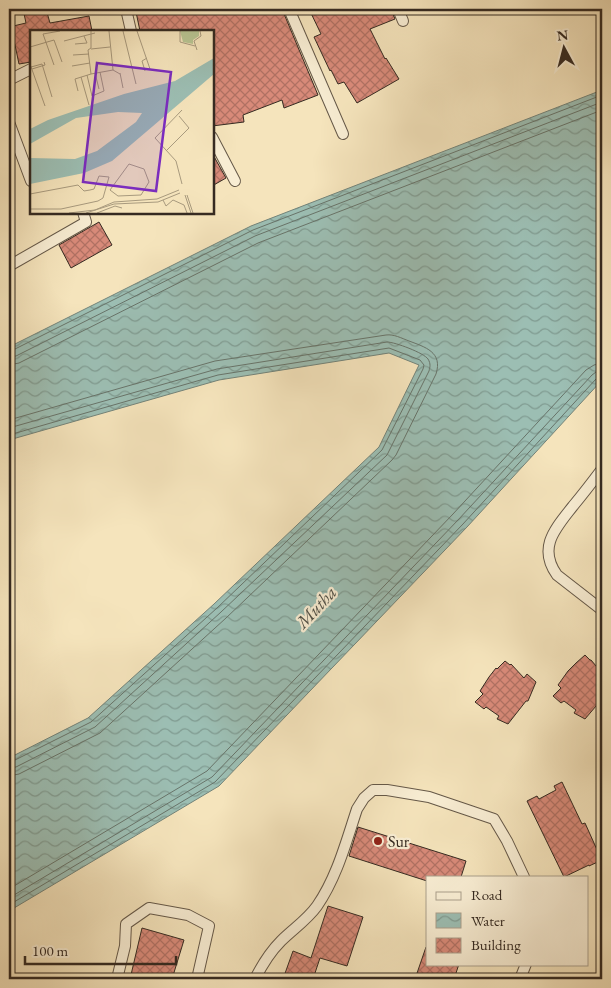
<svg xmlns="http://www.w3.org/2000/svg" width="611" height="988" font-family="'EB Garamond',serif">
  <defs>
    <pattern id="water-waves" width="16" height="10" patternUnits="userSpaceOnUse" patternTransform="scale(1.25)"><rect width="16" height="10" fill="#9cbeb3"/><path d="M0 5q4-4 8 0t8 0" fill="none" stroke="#809b91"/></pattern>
    <pattern id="building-cross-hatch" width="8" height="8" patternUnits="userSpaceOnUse" patternTransform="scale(1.25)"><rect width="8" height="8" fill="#d88a79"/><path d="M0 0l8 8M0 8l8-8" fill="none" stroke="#b07163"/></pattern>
  </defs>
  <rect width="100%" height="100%" fill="#f5e4bc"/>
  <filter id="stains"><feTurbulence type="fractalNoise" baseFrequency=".004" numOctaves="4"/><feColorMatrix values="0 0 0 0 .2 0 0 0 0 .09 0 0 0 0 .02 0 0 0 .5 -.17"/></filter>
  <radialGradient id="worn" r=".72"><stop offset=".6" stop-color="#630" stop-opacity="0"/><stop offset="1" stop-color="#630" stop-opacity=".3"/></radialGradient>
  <!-- water -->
  <polygon fill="url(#water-waves)" stroke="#738379" points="602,90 602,380 467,527 219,786 9,911 9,758 88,718 214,604 379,447 419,365 389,353 219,380 9,440 9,347 251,226"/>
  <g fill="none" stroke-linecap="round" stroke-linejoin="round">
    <!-- shore -->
    <g stroke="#68746a" stroke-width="1">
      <polyline points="9,351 13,350 253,230 602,95"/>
      <polyline points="9,357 16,356 255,236 602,102"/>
      <polyline points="9,365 19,363 258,243 602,110"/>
      <path d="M9,420L215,361L386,335C394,334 401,338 409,341C425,347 443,352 436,374L396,455L392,460L226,618L100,733L19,774L9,776"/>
      <path d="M9,428L217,369L387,342C395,342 424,353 428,359C431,364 430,367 429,371L387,455L221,612L95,727L16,767L9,768"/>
      <polyline points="9,435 218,375 389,348 420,360 424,365 423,369 382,450 217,608 91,722 13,761 9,762"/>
      <polyline points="9,889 207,771 453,514 586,370 594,365 602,363"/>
      <polyline points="9,898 212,777 458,520 592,375 596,372 602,371"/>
      <polyline points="9,905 215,782 463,524 596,379 602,377"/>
    </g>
  </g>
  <!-- building -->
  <g fill="url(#building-cross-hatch)" stroke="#352a21">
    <polygon points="23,9 46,9 50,23 89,16 92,31 31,31 31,62 19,64 15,45 9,27 26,23"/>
    <polygon points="151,9 282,9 318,95 284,108 282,100 243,115 244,122 212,126 212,31 140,31 136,12"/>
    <polygon points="309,9 391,9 395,19 370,29 385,59 386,58 399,79 357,103 344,82 338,84 331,70 330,71 314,37 321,34"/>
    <polygon points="212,153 226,178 212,186"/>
    <polygon points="99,222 112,245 71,268 59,245"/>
    <polygon points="585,655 590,660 591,660 602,673 602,699 585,719 574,713 576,710 564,701 561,703 553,696 561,688 558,685 568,671 576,663"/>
    <polygon points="505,661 510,665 511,664 524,678 527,674 536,682 528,701 526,701 508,724 497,719 499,716 486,707 484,709 475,702 483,694 480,691 489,677 496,668 497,669"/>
    <polygon points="562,782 582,824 585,823 598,852 599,852 602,859 602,860 589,866 589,865 564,877 527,801 537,796 539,799 556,790 554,786"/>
    <polygon points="358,827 466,861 461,877 427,877 427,881 349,856"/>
    <polygon points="328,906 363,917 347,966 320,958 313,979 283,979 293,951 311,958"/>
    <polygon points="142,928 184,940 172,979 130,979"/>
    <polygon points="426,947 427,947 427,964 459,964 455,976 453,975 452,979 415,979"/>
  </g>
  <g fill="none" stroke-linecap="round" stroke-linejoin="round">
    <!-- minor casing -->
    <g stroke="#655848" stroke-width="12">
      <g id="minor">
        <polyline points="126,9 131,31"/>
        <polyline points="289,9 343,134"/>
        <polyline points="398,9 403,21"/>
        <polyline points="9,80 31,69"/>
        <polyline points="9,122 31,181"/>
        <polyline points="212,137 235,181"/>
        <polyline points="9,266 86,222 83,212"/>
        <path d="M602,469C593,481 583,494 573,506C556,528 537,547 557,575L602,610"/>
        <polyline points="117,979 125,946 126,924 149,908 188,915 209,926 197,979"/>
        <path d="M255,979C262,965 270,952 281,941C293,929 307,920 317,906C337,877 346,842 357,809L364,798L373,790H387L429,797L494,819L507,841L524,877"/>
        <polyline points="520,979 526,964"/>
      </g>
    </g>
    <!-- minor -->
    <use href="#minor" stroke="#f8edd3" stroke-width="10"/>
  </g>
  <!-- markers -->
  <circle fill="#8f2418" stroke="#f8edd3" stroke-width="2" cx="378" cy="841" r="5"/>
  <g text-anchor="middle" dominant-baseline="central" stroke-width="4.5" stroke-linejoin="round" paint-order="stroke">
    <!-- poi labels -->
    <g font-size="16" fill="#352a21" stroke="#f8edd3" text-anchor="start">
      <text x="388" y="841">Sur</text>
    </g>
    <!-- water labels -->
    <g font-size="18" font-style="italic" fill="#4f4f46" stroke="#f8edd3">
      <text transform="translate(316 607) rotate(-47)">Mutha</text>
    </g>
  </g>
  <!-- overview -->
  <g transform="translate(30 30)">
    <rect width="184" height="184" fill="#f5e4bc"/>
    <path d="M150,1H169V6L163,10V14L153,12Z" fill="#b8c593"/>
    <path d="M184,28V44L82,131L54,143L0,154V128L45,129L67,121L106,92L112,83L88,82L46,88L0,114V99L18,90L94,64L145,51Z" fill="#9cbeb3"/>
    <path fill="none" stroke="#a89a7e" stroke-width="1" d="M61,1V18L58,20L61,44L83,40M79,1L83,40L90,44M93,1L106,54M107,1L120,39M150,1V12L165,16M34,11L65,3M45,14L57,13L54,6M0,17L24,10L32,32M61,19L80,17M167,20L164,11L171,6L170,1M43,25L59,24M0,34L15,76M24,35L13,4L30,1M42,36L60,33M1,37L12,34L22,67M2,39L15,35L14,32M115,41L112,31L117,28M65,43L69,59M90,43L93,58M57,45L62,66L74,61L70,42M51,47L59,75M48,61L45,49L61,44M152,80L125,108L146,131L152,154M136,121L159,98L149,86M99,134L114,139L119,152L111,165L88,166L80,160ZM0,164L48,155L54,161L60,160L64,159L69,146L79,147L73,168L68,171L31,179H0M155,165L161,183M157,165L163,183M133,170L136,176L143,170L154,175L157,183M39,183L65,180L84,172L127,169L149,160M56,183L84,174L128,172L150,163M67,183L85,176L92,178"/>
    <path fill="#7b2cbf" fill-opacity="0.15" stroke="#7b2cbf" stroke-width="2.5" d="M67,33L141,42L126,161L53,152Z"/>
    <rect width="184" height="184" fill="none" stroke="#352a21" stroke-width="2.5"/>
  </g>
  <!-- margin -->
  <rect width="611" height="988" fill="none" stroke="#f5e4bc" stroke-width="30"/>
  <rect x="10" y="10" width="591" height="968" fill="none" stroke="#352a21" stroke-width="2.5"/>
  <rect x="15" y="15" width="581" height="958" fill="none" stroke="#352a21"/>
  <!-- legend -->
  <rect x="426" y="876" width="162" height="90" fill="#f8edd3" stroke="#aa9f8c"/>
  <rect x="436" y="892" width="25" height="8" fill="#f8edd3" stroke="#aa9f8c"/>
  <text x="471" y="900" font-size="15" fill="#352a21">Road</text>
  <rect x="436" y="913" width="25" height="15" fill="url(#water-waves)" stroke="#aa9f8c"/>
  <text x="471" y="926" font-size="15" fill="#352a21">Water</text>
  <rect x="436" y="938" width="25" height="15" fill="url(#building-cross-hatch)" stroke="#aa9f8c"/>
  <text x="471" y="950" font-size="15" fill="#352a21">Building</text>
  <!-- north arrow -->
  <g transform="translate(564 48) rotate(353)" stroke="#f8edd3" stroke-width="4" paint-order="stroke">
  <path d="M0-4L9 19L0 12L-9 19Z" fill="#352a21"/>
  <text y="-8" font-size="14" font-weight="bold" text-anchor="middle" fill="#352a21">N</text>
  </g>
  <!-- scale -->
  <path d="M25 956v8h151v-8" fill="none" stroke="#352a21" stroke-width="2.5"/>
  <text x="32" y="956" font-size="15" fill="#352a21" stroke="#f8edd3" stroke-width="4" paint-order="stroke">100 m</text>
  <rect width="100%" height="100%" filter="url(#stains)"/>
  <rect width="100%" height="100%" fill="url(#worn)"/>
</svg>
